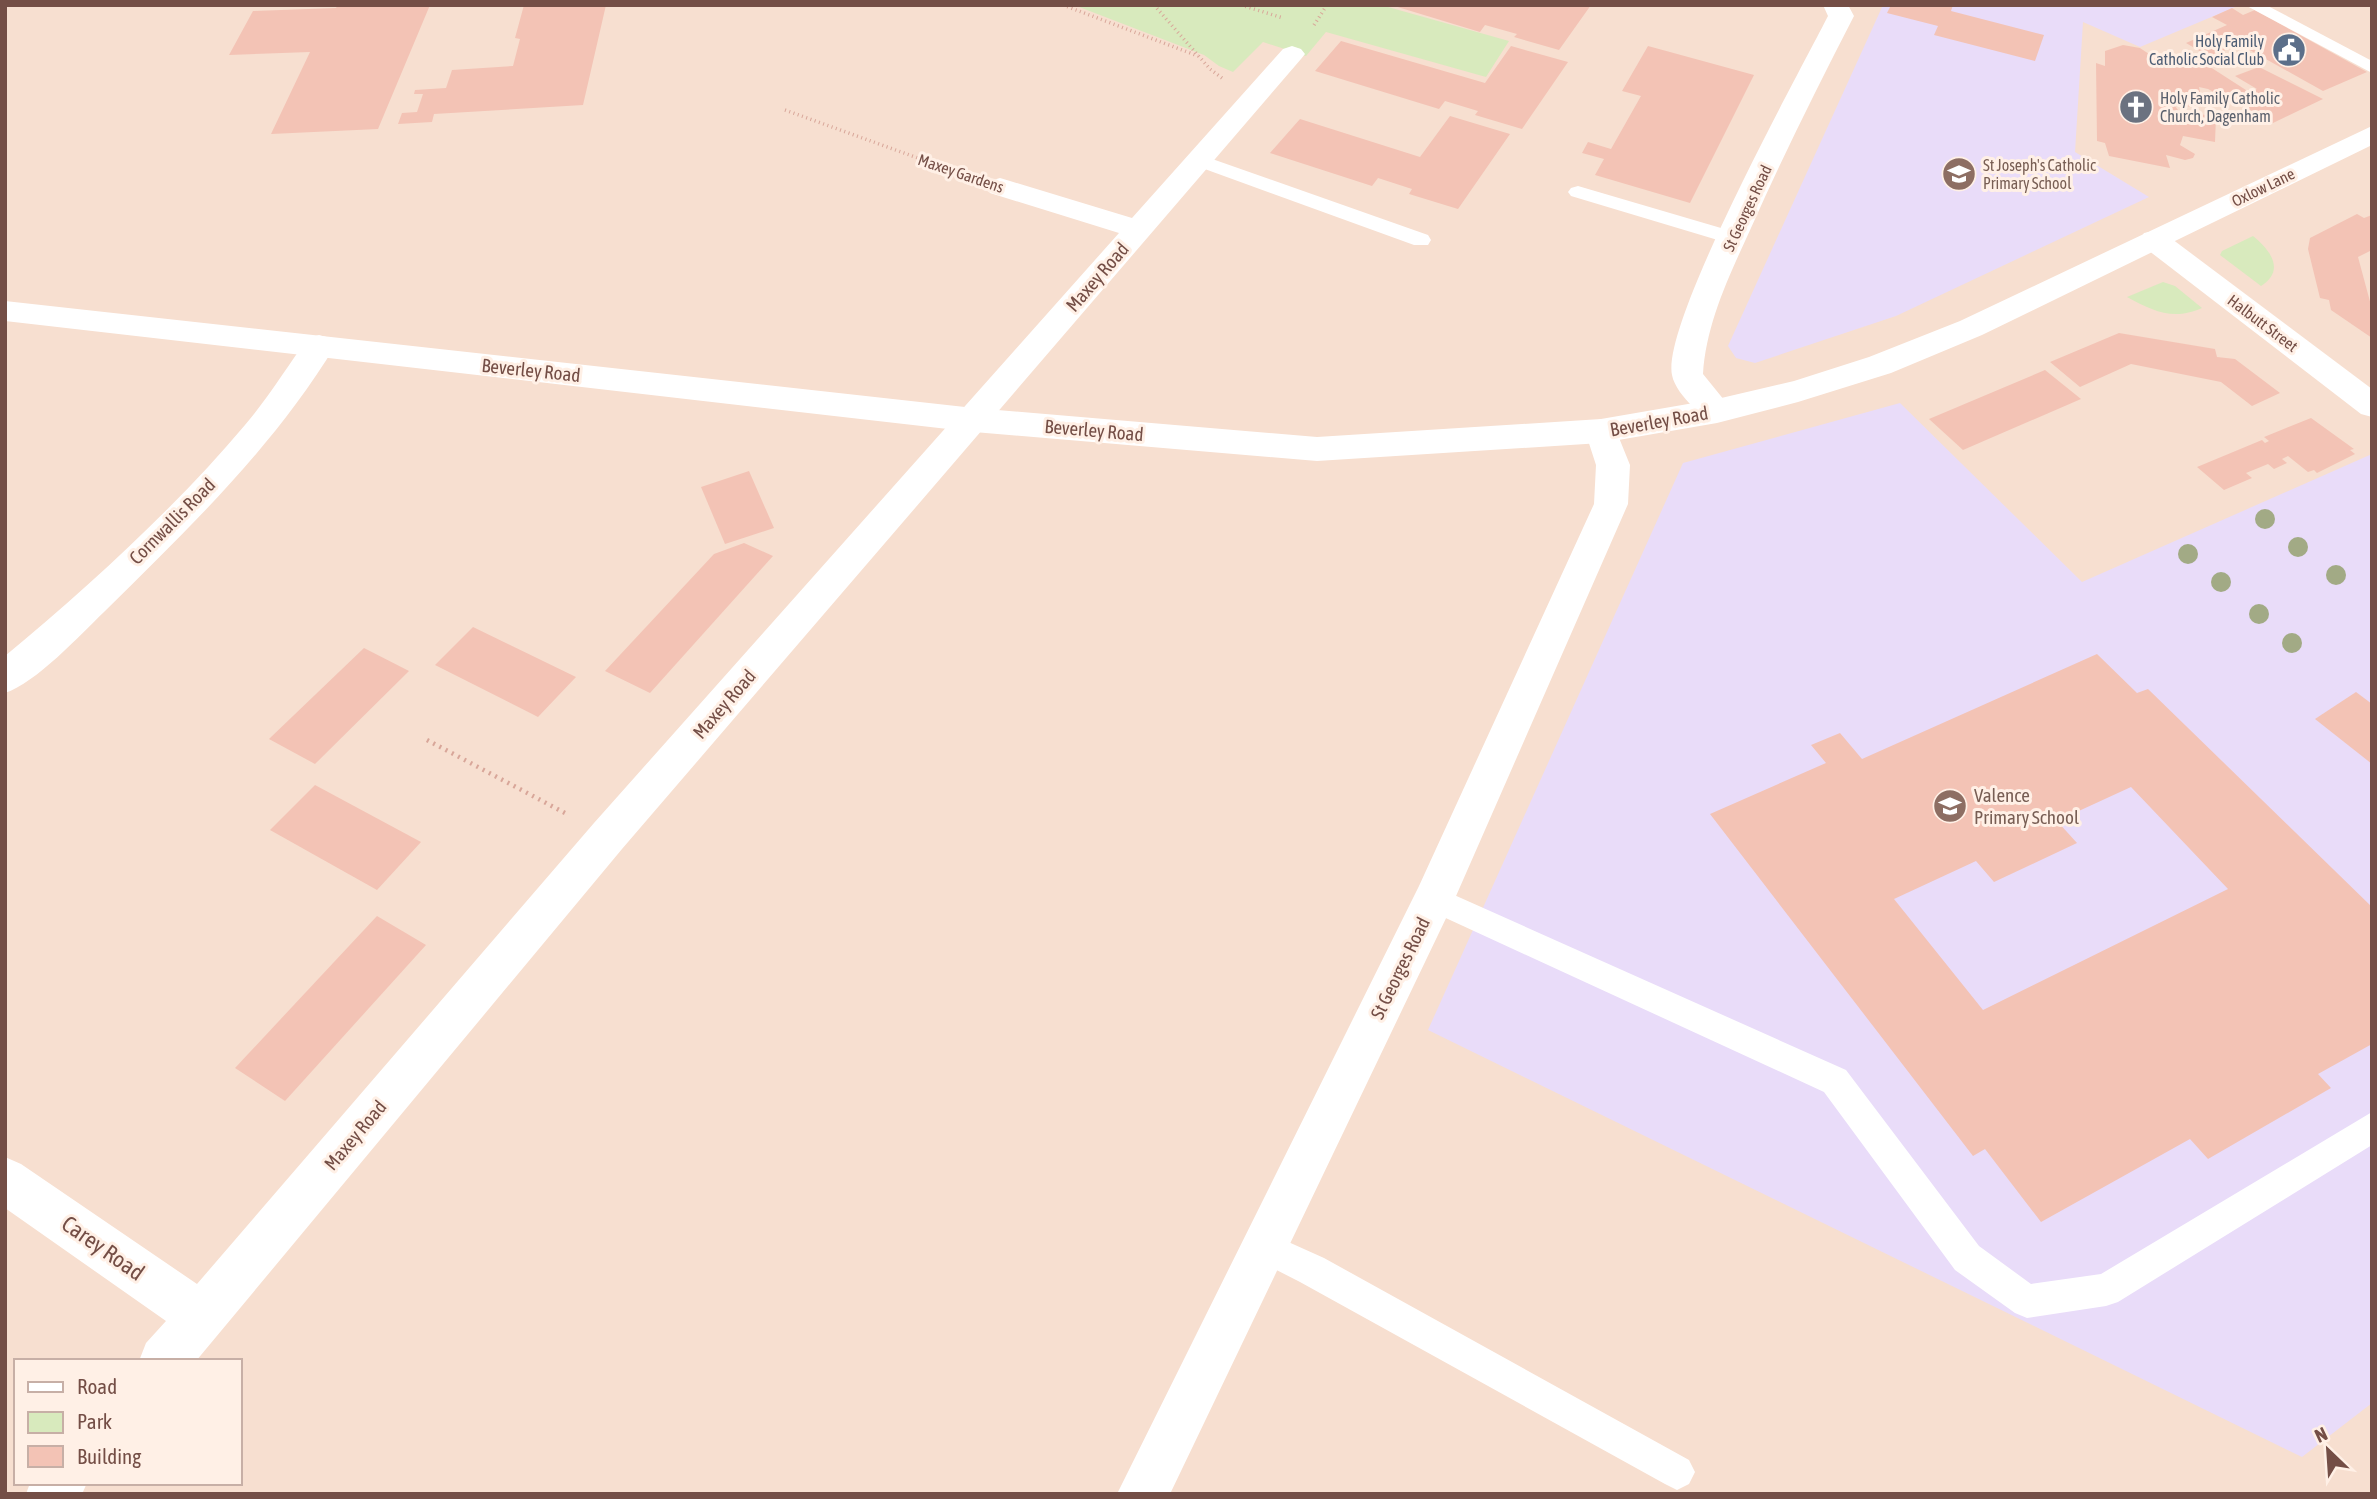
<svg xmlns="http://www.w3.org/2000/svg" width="2377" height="1499" font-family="'Asap Condensed',sans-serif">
  <rect width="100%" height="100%" fill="#fdecdf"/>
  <!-- residential -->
  <path fill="#f7dfd0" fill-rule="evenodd" d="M5,5H2372V1494H5ZM16,1361H240V1483H16Z"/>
  <!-- education -->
  <g fill="#e9dcf9">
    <polygon points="1883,5 2240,5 2140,47 2083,22 2075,152 2149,197 1896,316 1755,363 1736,358 1728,346"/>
    <polygon points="1900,403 2082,582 2372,454 2372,1403 2302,1457 1428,1030 1683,463"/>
  </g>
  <!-- green -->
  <g fill="#d8eabd">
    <polygon points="1074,5 1381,5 1509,41 1486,77 1326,32 1306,56 1263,42 1233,72 1219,66 1204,55"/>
    <path d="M2253,236C2270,250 2286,270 2261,286L2220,255L2222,251Z"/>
    <path d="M2163,282L2175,286L2202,308C2173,321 2153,311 2127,297Z"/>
  </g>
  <!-- building -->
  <g fill="#f3c3b5" fill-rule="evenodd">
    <polygon points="338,5 430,5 378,129 271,134 310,52 229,55 253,11 336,8"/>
    <polygon points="524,5 606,5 583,105 434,114 432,122 398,124 402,113 417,112 423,94 414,94 415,90 446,88 452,70 513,66 520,39 515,38"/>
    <polygon points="1391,5 1522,7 1591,5 1559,50 1514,37 1517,34 1485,25 1480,32"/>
    <polygon points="1891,5 1953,5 1951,11 2044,35 2035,61 1934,35 1938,26 1887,13"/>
    <polygon points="2232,8 2243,15 2255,10 2367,72 2323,91 2239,44 2210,57 2186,43 2227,25 2212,17"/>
    <polygon points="1341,41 1485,83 1511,46 1568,62 1522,129 1475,115 1478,111 1445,101 1439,109 1315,71"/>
    <polygon points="2123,45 2140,48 2149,54 2204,63 2249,92 2257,89 2235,76 2259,67 2323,99 2273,123 2208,89 2199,87 2203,107 2175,106 2178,110 2216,117 2215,142 2183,136 2180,145 2195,154 2193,158 2185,160 2166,155 2170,168 2109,156 2105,143 2097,141 2096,63 2105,66 2105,51"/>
    <polygon points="1648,46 1754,75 1690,203 1595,175 1604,159 1582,153 1588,142 1611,149 1641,96 1622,91"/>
    <polygon points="1450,116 1510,134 1458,209 1409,194 1412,189 1378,178 1372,186 1270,153 1300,119 1420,157"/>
    <polygon points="2357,214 2364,218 2372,215 2372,250 2358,257 2372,309 2372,338 2331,310 2329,300 2320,298 2308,249 2310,238"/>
    <polygon points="2119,333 2215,349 2217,357 2235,359 2280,393 2252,406 2221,382 2131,364 2080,387 2050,362"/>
    <polygon points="2045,370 2081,399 1963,450 1929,419"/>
    <polygon points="2311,418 2354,449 2350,450 2355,454 2317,473 2314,470 2308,472 2288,456 2282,459 2287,463 2274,469 2268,464 2246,473 2252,478 2224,490 2197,467 2262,440 2265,443 2269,441 2264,437"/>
    <polygon points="749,471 774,528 725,544 701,487"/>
    <polygon points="744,543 773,556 650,693 605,671 714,554"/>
    <polygon points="473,627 576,677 538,717 435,665"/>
    <polygon points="364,648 409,671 315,764 269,739"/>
    <path d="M2097,654L2137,693L2148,689L2372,907V1044L2318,1074L2331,1088L2208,1159L2190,1139L2041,1222L1985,1149L1973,1156L1710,814L1826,763L1811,745L1840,733L1862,759ZM2131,787L2228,889L1983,1010L1894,899L1976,861L1994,882L2077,843L2057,821Z"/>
    <polygon points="2356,692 2372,704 2372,764 2315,719"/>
    <polygon points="315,785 421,842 377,890 270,830"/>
    <polygon points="377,916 426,945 285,1101 235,1068"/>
  </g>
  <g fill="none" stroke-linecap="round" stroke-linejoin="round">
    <!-- path-far1 -->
    <g stroke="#d8a699" stroke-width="3.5" stroke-dasharray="1 3.5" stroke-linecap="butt">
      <polyline points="1063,5 1198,56"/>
      <polyline points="1154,5 1210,69 1222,78"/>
      <polyline points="1241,5 1283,18"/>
      <polyline points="1314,25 1327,5"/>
      <polyline points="785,110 962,174"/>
    </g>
    <!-- path -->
    <polyline stroke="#d8a699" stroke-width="4.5" stroke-dasharray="2 5" stroke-linecap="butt" points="427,740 565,813"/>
    <!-- lane -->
    <g fill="#fff" fill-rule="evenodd">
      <polygon points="2245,5 2266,5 2372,61 2372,73"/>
      <polygon points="1198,154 1428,235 1431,240 1428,245 1414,245 1191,164 1189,160"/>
      <polygon points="1578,186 1738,233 1741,238 1738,243 1731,244 1571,196 1568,192 1571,188"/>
      <polygon points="1434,886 1846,1070 1979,1246 2031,1284 2101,1274 2372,1112 2372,1145 2118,1302 2106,1306 2027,1318 2015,1313 1955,1270 1824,1092 1424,908 1420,899 1424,890"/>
      <polygon points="1264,1231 1324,1258 1689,1460 1695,1472 1689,1484 1677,1490 1665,1484 1300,1282 1253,1258 1248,1247 1253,1236"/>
    </g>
    <!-- street -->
    <g fill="#fff" fill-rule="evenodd">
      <path d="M1823,5H1848L1854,16C1818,86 1783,156 1751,228C1730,274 1706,323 1703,374L1733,411L1728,419C1711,424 1704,418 1692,406C1684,398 1674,386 1672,375C1661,323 1798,75 1828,16Z"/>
      <polygon points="1292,46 1301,49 1305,54 1301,59 622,849 196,1361 139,1361 146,1343 166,1321 5,1208 5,1157 21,1164 197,1284 594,823 1119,233 990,193 986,187 990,181 1000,178 1010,181 1132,218 1283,49"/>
      <polygon points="2154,231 2164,233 2372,389 2372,417 2361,414 2144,247 2139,240 2144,233"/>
      <path d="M319,335L330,338L335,346C273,448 188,529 104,612C80,635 36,683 5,693V656C87,588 177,506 245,425C268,398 287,367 308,338Z"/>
      <polygon points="1601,419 1613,423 1630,465 1628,504 1449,912 1170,1494 1117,1494 1419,886 1594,504 1596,465 1585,431 1589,423"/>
      <polygon points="30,1483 87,1483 82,1494 26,1494"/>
    </g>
    <!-- secondary -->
    <polygon fill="#fff" fill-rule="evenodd" points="2372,126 2372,145 1982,335 1891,373 1798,402 1717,423 1601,443 1317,461 974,432 5,321 5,301 974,408 1317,437 1601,419 1717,399 1794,381 1869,357 1960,321"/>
  </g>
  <!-- trees -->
  <g fill="#a2aa85">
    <circle cx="2265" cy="519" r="10"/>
    <circle cx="2298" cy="547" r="10"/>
    <circle cx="2188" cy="554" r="10"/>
    <circle cx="2336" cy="575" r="10"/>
    <circle cx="2221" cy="582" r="10"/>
    <circle cx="2259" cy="614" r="10"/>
    <circle cx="2292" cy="643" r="10"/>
  </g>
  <!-- icons -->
  <defs>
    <g id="civic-disc" transform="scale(1.75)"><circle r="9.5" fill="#5c6f8a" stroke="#fff0e6"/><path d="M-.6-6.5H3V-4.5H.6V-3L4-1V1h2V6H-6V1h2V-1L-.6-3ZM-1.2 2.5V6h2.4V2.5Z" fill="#fff"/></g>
    <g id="church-disc" transform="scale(1.75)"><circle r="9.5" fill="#6b7280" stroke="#fff0e6"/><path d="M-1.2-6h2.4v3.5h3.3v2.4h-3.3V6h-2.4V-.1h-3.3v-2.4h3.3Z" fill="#fff"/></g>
    <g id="school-disc" transform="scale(1.75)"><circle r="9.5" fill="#8d6e63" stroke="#fff0e6"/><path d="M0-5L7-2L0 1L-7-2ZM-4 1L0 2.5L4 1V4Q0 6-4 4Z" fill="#fff"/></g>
  </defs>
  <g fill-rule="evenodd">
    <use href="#civic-disc" x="2289" y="50"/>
    <use href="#church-disc" x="2136" y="107"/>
    <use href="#school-disc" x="1959" y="174"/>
    <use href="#school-disc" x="1950" y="806"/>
  </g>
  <g text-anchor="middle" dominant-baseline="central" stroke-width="6" stroke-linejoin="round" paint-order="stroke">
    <!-- far-service labels -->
    <g font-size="16" fill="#4e5e75" stroke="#fff0e6" text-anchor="end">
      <text x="2264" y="41">Holy Family<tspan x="2264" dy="18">Catholic Social Club</tspan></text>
    </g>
    <!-- far-worship labels -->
    <g font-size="16" fill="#5b616d" stroke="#fff0e6" text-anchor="start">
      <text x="2160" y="98">Holy Family Catholic<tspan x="2160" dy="18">Church, Dagenham</tspan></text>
    </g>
    <!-- far-education labels -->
    <g font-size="16" fill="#785e54" stroke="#fff0e6" text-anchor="start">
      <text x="1983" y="165">St Joseph's Catholic<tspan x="1983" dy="18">Primary School</tspan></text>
    </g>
    <!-- far-street labels -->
    <g font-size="16" fill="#744e46" stroke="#fff0e6">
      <text transform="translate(961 173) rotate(19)">Maxey Gardens</text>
      <text transform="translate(2263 187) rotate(-26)">Oxlow Lane</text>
      <text transform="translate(1747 208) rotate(-65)">St Georges Road</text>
      <text transform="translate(2263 323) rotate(37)">Halbutt Street</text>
    </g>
    <!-- street labels -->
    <g font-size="19" fill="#744e46" stroke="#fff0e6">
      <text transform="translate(1097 277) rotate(-49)">Maxey Road</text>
      <text transform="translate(531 370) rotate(6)">Beverley Road</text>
      <text transform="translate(1659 421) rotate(-10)">Beverley Road</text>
      <text transform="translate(1094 430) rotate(5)">Beverley Road</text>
      <text transform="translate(172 521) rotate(-45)">Cornwallis Road</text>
      <text transform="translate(724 704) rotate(-49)">Maxey Road</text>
      <text transform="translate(1400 968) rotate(-64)">St Georges Road</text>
      <text transform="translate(355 1135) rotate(-50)">Maxey Road</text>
    </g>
    <!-- education labels -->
    <g font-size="19" fill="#785e54" stroke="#fff0e6" text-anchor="start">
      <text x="1974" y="795">Valence<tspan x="1974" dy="22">Primary School</tspan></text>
    </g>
    <!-- near-street labels -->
    <g font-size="23" fill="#744e46" stroke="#fff0e6">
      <text transform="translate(103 1248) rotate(35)">Carey Road</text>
    </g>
  </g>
  <!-- border -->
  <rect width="2377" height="1499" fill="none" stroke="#744e46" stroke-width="14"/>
  <!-- legend -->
  <rect x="14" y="1359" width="228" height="126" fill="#fff0e6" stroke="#c7afa6" stroke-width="2"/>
  <rect x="28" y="1382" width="35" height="10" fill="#ffffff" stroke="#c7afa6" stroke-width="2"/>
  <text x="77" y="1394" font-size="21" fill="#744e46">Road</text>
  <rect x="28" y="1412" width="35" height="21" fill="#d8eabd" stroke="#c7afa6" stroke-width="2"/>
  <text x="77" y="1429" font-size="21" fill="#744e46">Park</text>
  <rect x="28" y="1446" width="35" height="21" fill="#f3c3b5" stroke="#c7afa6" stroke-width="2"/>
  <text x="77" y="1464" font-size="21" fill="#744e46">Building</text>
  <!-- north arrow -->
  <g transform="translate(2328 1450) rotate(335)" stroke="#fff0e6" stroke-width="5" paint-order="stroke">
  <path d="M0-5L12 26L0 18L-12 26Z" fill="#744e46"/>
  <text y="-10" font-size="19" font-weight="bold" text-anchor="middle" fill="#744e46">N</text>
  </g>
</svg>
